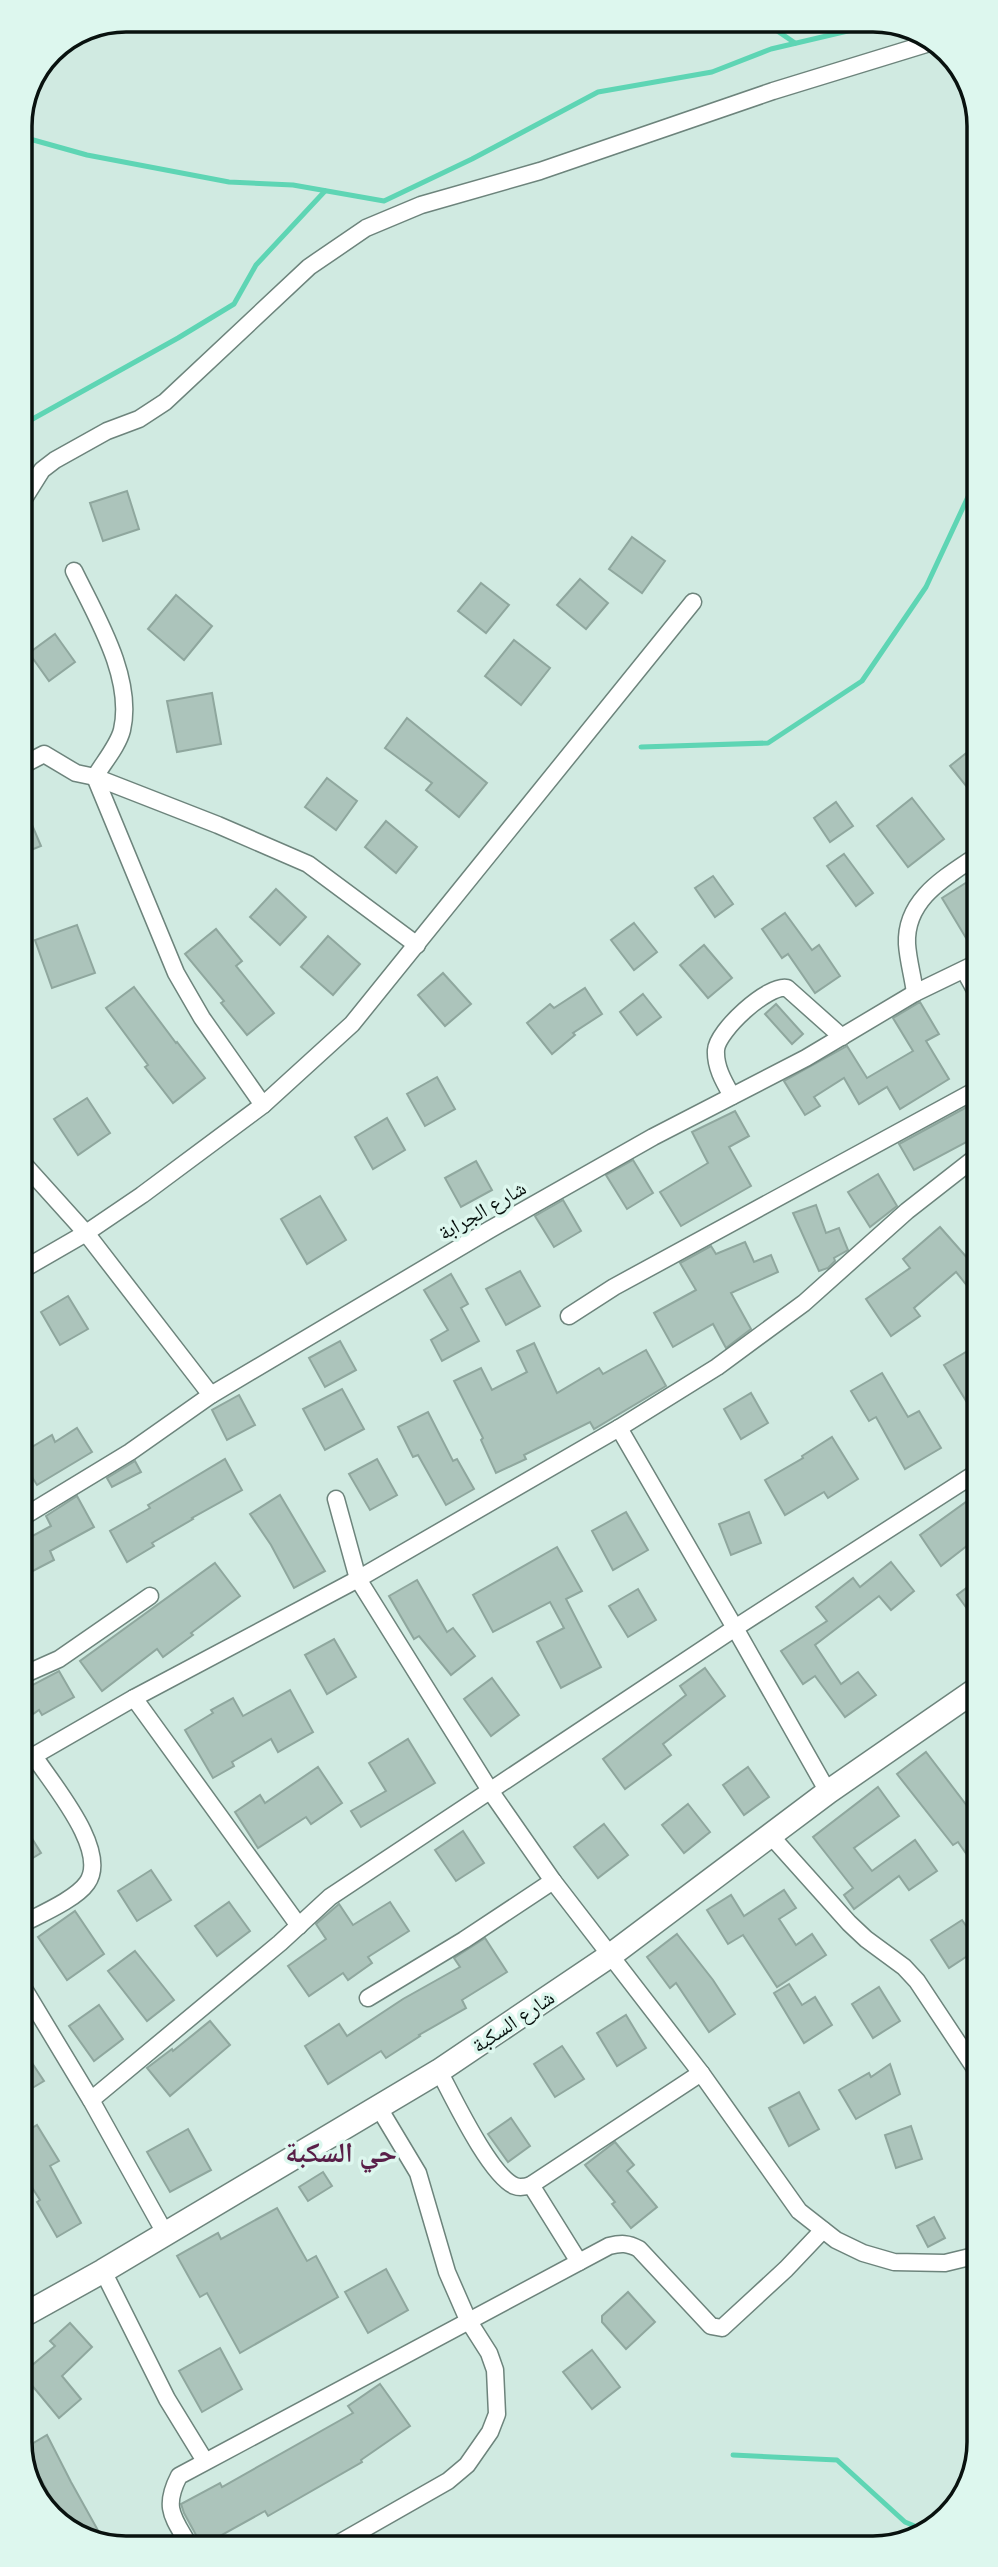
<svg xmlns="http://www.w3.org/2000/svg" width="998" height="2567" font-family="'Public Sans','Noto Naskh Arabic',sans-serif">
  <rect width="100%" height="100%" fill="#d0eae1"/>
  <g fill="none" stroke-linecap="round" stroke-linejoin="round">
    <!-- stream -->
    <g stroke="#5ed5b4" stroke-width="5">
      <polyline points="760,19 795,43"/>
      <polyline points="19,136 87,155 229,182 293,185 384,201 472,159 598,92 712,72 771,49 886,22"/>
      <polyline points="20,426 178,338 234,304 256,265 325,191"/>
      <polyline points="641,747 768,743 862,681 926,587 974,484"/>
      <polyline points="733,2455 837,2460 905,2522 924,2530"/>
    </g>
  </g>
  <!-- building -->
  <g fill="#acc4bb" stroke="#8fa79e" stroke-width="2">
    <polygon points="127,491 139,529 103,541 90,503"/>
    <polygon points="632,537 665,561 642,593 609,569"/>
    <polygon points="580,579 608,603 586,629 557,605"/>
    <polygon points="481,583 509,605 486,633 458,611"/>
    <polygon points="176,595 212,626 184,660 148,629"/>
    <polygon points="55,634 75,662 49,681 29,653"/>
    <polygon points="514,640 550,668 521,705 485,676"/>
    <polygon points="212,693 221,744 177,752 167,701"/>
    <polygon points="407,718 487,783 459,817 426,790 432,783 385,748"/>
    <polygon points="975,746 975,797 950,766"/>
    <polygon points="327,778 357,801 336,830 305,807"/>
    <polygon points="912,798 944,839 908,867 877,826"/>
    <polygon points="21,799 41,846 21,854"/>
    <polygon points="836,802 853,826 830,842 814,818"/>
    <polygon points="386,821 417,847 396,873 365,847"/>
    <polygon points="844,854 873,893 856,906 827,866"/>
    <polygon points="713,876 733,904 715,917 695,888"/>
    <polygon points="975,877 975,953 942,898"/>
    <polygon points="276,889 306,917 280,945 250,917"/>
    <polygon points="785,913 812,950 819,945 840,976 815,993 788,954 782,958 762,929"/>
    <polygon points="634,923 657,952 634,970 611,940"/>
    <polygon points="77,925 95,973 52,988 35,940"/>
    <polygon points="216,929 242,961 236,966 274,1013 247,1035 221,1003 224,1001 185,954"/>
    <polygon points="328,936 360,964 333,995 301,967"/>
    <polygon points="704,945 732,978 708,998 680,965"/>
    <polygon points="443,973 471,1004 445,1026 418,995"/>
    <polygon points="134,987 176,1043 177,1042 205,1078 173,1103 145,1067 148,1065 106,1008"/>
    <polygon points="585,988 602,1014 573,1033 575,1035 552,1054 527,1023 550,1004 554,1008"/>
    <polygon points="643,994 661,1017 637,1035 620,1012"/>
    <polygon points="920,1002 939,1034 926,1041 949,1079 900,1109 887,1087 859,1104 844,1078 814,1097 820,1106 805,1115 784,1081 847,1046 867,1078 913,1051 893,1018"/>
    <polygon points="776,1004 803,1034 792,1044 765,1014"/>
    <polygon points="437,1077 455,1109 425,1126 407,1094"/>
    <polygon points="87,1098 110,1133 78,1155 54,1119"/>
    <polygon points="976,1102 976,1137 914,1170 899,1144"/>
    <polygon points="735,1111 749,1136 729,1147 751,1186 681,1226 660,1192 708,1163 692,1132"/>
    <polygon points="387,1118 405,1150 373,1169 355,1137"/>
    <polygon points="633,1160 653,1193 627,1209 606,1175"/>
    <polygon points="476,1161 492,1190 461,1207 445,1178"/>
    <polygon points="878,1174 897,1206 870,1227 848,1192"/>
    <polygon points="320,1196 346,1240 307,1264 281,1219"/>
    <polygon points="563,1200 581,1231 554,1247 535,1216"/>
    <polygon points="816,1205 826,1233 839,1228 848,1250 834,1258 835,1261 828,1268 819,1271 793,1213"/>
    <polygon points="940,1227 976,1268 976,1297 956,1272 914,1308 920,1316 891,1336 866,1299 910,1268 903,1259"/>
    <polygon points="745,1242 754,1262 771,1255 778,1272 731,1293 751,1329 726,1348 713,1324 673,1347 654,1313 696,1290 680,1263 711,1246 716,1254"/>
    <polygon points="520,1271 540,1306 506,1325 486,1289"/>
    <polygon points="451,1274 468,1304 461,1308 479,1341 442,1361 431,1340 448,1330 424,1290"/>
    <polygon points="68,1296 88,1329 60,1345 41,1312"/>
    <polygon points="340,1341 356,1370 325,1387 309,1358"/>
    <polygon points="534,1343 557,1393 599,1368 603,1374 646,1350 666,1386 594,1429 590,1422 524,1455 526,1459 496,1473 481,1440 483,1438 454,1381 481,1368 492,1390 527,1372 517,1351"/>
    <polygon points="976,1346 976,1417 944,1365"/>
    <polygon points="882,1373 908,1417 919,1411 941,1448 905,1469 876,1417 869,1421 851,1391"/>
    <polygon points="342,1389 364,1429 325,1450 303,1409"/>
    <polygon points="751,1393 768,1423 741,1439 724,1409"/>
    <polygon points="239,1395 255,1425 227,1440 212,1410"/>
    <polygon points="428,1412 453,1461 457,1459 474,1489 446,1505 418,1455 413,1457 398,1427"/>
    <polygon points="77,1428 92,1452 37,1485 22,1461 22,1453 52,1435 55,1442"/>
    <polygon points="832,1437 858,1479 828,1498 824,1492 785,1515 765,1480 803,1458 802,1456"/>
    <polygon points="225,1459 242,1490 192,1518 193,1519 152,1543 154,1546 127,1562 110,1531 150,1508 148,1505"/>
    <polygon points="377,1459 397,1495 370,1510 349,1474"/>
    <polygon points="135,1461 141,1472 112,1487 107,1478"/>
    <polygon points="977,1494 977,1538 941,1566 920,1535"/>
    <polygon points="280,1495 325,1571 294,1588 271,1545 250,1514"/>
    <polygon points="77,1496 94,1527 50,1551 54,1560 23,1576 23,1541 51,1526 46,1516"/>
    <polygon points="626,1512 648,1550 613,1570 592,1531"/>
    <polygon points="749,1512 761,1543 731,1555 719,1524"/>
    <polygon points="557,1547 582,1591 566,1599 601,1667 561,1688 537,1642 564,1628 550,1602 493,1632 473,1595"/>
    <polygon points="891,1562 914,1591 891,1610 879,1596 815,1645 841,1684 858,1672 876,1695 845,1717 815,1676 803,1684 781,1651 827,1621 816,1607 853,1578 860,1587"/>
    <polygon points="215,1563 240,1596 191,1633 193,1635 163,1657 157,1649 102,1691 80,1661"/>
    <polygon points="417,1580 447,1632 453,1628 475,1656 451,1675 419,1636 414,1639 389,1596"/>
    <polygon points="977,1580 977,1604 968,1610 957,1595"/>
    <polygon points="638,1589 656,1620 628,1637 609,1606"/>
    <polygon points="334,1639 356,1677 327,1694 305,1655"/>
    <polygon points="705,1668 725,1696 663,1744 671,1755 625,1789 603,1759 686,1695 680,1686"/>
    <polygon points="59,1671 74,1697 42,1715 39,1710 23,1721 23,1690"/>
    <polygon points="492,1678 519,1715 491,1736 464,1699"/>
    <polygon points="290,1690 313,1732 278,1752 271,1739 232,1762 234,1766 213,1778 185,1730 213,1713 211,1710 233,1698 243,1716"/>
    <polygon points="408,1739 435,1783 361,1827 351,1811 386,1791 369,1763"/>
    <polygon points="926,1752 977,1819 977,1869 958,1842 953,1845 897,1774"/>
    <polygon points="318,1767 342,1803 311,1824 306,1817 258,1848 235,1812 260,1795 265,1803"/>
    <polygon points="748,1767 769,1797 744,1815 723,1785"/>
    <polygon points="878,1787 899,1816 854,1848 872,1871 915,1840 937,1871 909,1890 899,1876 854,1909 844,1895 853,1888 813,1837"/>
    <polygon points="688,1804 710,1832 684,1853 662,1825"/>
    <polygon points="23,1824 41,1853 23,1864"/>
    <polygon points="604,1824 628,1855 598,1878 574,1847"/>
    <polygon points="463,1831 484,1863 456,1881 435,1850"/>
    <polygon points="151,1870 171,1900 137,1921 118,1891"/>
    <polygon points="784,1890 796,1908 779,1919 796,1945 812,1934 826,1955 777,1987 743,1935 728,1944 707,1910 731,1895 744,1916"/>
    <polygon points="229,1902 250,1931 217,1956 195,1926"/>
    <polygon points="390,1902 409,1931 368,1957 372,1963 348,1980 343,1973 309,1996 288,1966 326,1939 316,1924 339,1904 353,1925"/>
    <polygon points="75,1911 104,1954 67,1980 38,1937"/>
    <polygon points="962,1920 978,1943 978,1949 949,1968 931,1940"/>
    <polygon points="677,1934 713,1980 735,2014 709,2032 676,1983 670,1988 647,1957"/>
    <polygon points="485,1938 507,1972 462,2000 466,2008 419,2035 420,2036 386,2058 381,2051 328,2084 305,2046 339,2024 347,2036 403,1999 460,1967 454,1958"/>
    <polygon points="135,1951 174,2000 147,2021 108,1971"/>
    <polygon points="789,1984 802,2005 815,1997 832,2025 804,2043 774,1993"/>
    <polygon points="879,1987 900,2021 873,2038 852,2004"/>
    <polygon points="99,2005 123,2039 94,2061 69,2026"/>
    <polygon points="626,2015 646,2048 617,2066 597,2033"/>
    <polygon points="210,2021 230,2045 170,2096 147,2068 172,2049 173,2051"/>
    <polygon points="562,2046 584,2079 555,2097 534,2064"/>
    <polygon points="24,2051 44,2081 29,2090 24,2082"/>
    <polygon points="890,2064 900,2094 856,2119 839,2090 869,2073 871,2077"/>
    <polygon points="799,2092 819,2129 789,2146 769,2108"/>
    <polygon points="511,2118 530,2146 508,2162 488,2134"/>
    <polygon points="37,2125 59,2161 50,2166 81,2223 57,2237 37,2202 40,2200 24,2175 24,2133"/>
    <polygon points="911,2126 922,2159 896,2168 885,2135"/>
    <polygon points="188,2129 211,2170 170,2192 147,2152"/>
    <polygon points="615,2142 634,2165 627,2171 657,2207 631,2228 612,2204 615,2202 585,2165"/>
    <polygon points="323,2172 332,2186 308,2201 299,2187"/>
    <polygon points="277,2208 307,2261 316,2256 338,2297 240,2353 207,2293 200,2297 177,2256 218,2233 221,2239"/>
    <polygon points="934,2217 945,2238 928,2247 917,2226"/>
    <polygon points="386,2269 408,2310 368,2333 345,2292"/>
    <polygon points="628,2292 655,2322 626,2349 602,2322 602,2316"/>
    <polygon points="70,2323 92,2347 62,2376 81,2399 59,2418 25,2377 24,2372 55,2346 50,2341"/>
    <polygon points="220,2348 242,2389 202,2412 179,2371"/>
    <polygon points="592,2350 620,2387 592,2409 563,2372"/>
    <polygon points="380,2384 410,2426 361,2460 362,2462 268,2516 265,2511 202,2546 184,2513 181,2504 220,2483 222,2487 353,2413 348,2406"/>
    <polygon points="47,2435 71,2482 105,2543 68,2529 25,2450 25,2448"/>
  </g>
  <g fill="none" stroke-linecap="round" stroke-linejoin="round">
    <!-- minor casing -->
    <g stroke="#6d847c" stroke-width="19">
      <g id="minor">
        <polyline points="20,505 42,470 55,460 107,431 139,419 165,402 309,267 366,228 421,205 540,171 773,91 936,41"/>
        <path d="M74,571C96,616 134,678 122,730C118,746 103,763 95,777L176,973L202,1018L263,1105"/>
        <polyline points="21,766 44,754 76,773 95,777 218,825 308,864 417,945"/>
        <polyline points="964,970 975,990"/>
        <path d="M915,993C913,977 908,960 907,944C905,900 944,878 975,857"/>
        <path d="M732,1096C724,1082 715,1067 716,1050C717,1031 768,984 787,988L842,1037"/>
        <polyline points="22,1162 86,1233 211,1395"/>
        <polyline points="22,1270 86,1233 142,1195 263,1105 352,1024 693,602"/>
        <polyline points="569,1316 614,1287 976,1090"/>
        <polyline points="336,1499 358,1579 491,1792 553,1881 701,2073 799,2211 836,2240 863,2253 894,2262 945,2263 978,2255"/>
        <polyline points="23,1517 130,1452 211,1395 489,1230 653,1137 806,1058 915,993 975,964"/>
        <polyline points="23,1675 59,1659 150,1596"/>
        <polyline points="134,1698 299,1926"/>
        <polyline points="23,1762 134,1698 358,1579 619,1428 717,1367 804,1303 907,1211 976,1157"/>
        <polyline points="828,1792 735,1628 976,1473"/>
        <polyline points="771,1836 849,1923 866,1939 904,1967 917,1981 978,2073"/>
        <path d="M24,1923C41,1914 76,1899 87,1883C110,1851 52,1784 34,1756"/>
        <polyline points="24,1989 91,2100 165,2233"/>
        <polyline points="368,1998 464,1940 553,1881"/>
        <path d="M439,2071C452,2095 490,2176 515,2186C520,2188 525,2187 531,2185L701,2073"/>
        <polyline points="91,2100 280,1943 330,1897 735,1628 619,1428"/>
        <polyline points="531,2185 579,2262"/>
        <polyline points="103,2271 167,2399 205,2461"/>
        <polyline points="334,2546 448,2481 467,2465 490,2432 497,2414 495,2370 489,2353 468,2320 447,2272 418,2173 379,2108"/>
        <path d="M190,2547C174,2518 162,2509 179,2476L609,2246C621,2243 628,2243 639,2249L711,2326L722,2328L786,2269L823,2230"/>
      </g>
    </g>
    <!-- secondary casing -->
    <g stroke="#6d847c" stroke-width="26">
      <polyline id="secondary" points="24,2315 103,2271 439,2071 611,1955 828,1792 977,1689"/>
    </g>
    <!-- minor -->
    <use href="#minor" stroke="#fff" stroke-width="16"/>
    <!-- secondary -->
    <use href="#secondary" stroke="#fff" stroke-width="23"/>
  </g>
  <g text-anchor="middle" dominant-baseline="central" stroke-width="7" stroke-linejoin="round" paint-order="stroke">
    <!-- street labels -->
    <g font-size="21" fill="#09120f" stroke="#ddf7ee">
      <text transform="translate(482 1210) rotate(-30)">شارع الجرابة</text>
      <text transform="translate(513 2021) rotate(-34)">شارع السكبة</text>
    </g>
    <!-- district labels -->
    <g font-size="28" font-weight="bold" fill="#591f48" stroke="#ddf7ee">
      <text x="341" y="2151">حي السكبة</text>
    </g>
  </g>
  <!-- crop -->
  <path d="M0 0H998V2567H0ZM126 32H873A94 94 0 0 1 967 126V2442A94 94 0 0 1 873 2536H126A94 94 0 0 1 32 2442V126A94 94 0 0 1 126 32Z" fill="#ddf7ee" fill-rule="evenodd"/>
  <path fill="none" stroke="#09120f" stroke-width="3.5" d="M126 32H873A94 94 0 0 1 967 126V2442A94 94 0 0 1 873 2536H126A94 94 0 0 1 32 2442V126A94 94 0 0 1 126 32Z"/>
</svg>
